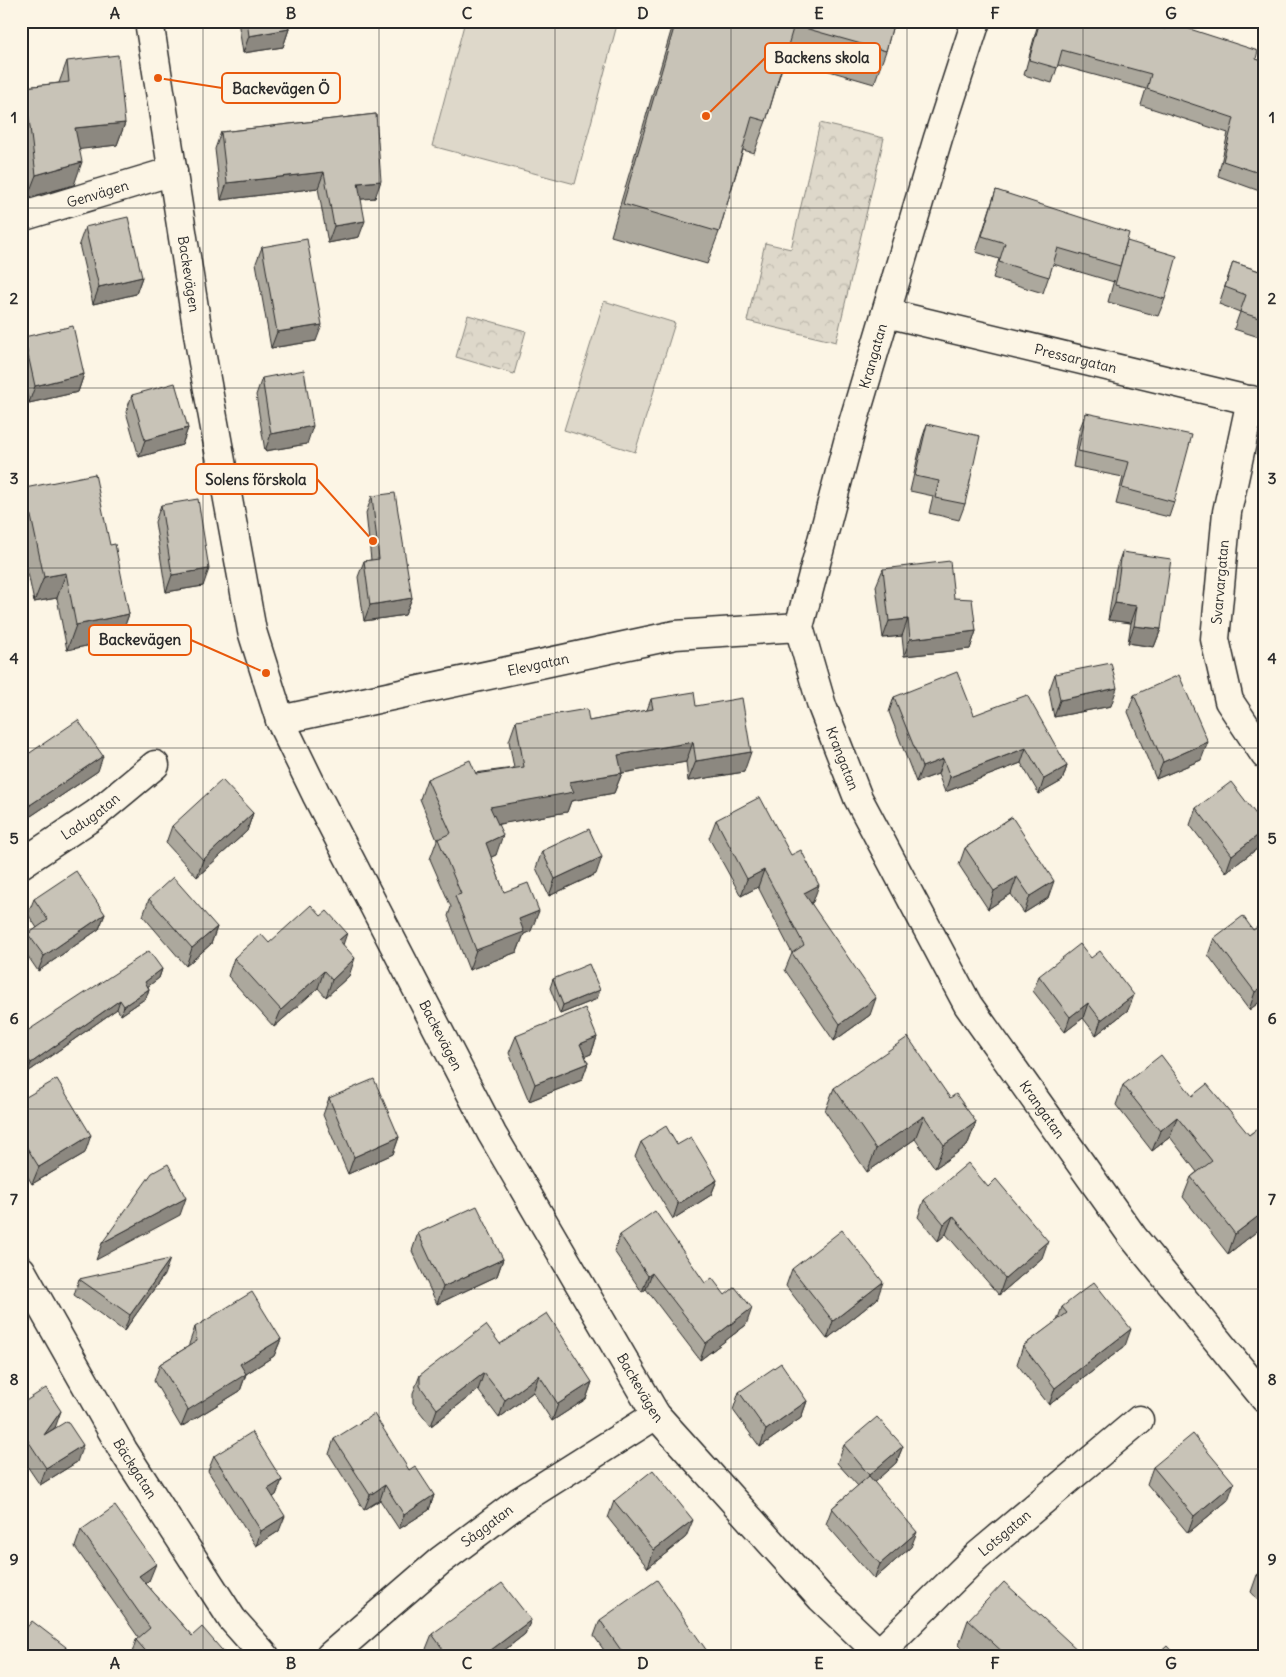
<svg xmlns="http://www.w3.org/2000/svg" width="1286" height="1677" font-family="Delius,sans-serif">
  <defs>
    <pattern id="park-crowns" width="20" height="18" patternUnits="userSpaceOnUse" patternTransform="scale(1.25)"><rect width="20" height="18" fill="#ded8ca"/><path d="M2 6a3 3 0 1 1 6 0M12 15a3 3 0 1 1 6 0" fill="none" stroke="#bfbaae"/></pattern>
  </defs>
  <rect width="100%" height="100%" fill="#fcf5e5"/>
  <filter id="ink" filterUnits="userSpaceOnUse"><feTurbulence type="fractalNoise" baseFrequency=".02" numOctaves="2"/><feDisplacementMap in="SourceGraphic" scale="10" xChannelSelector="R" yChannelSelector="G"/><feConvolveMatrix kernelMatrix="1 2 1 2 8 2 1 2 1" color-interpolation-filters="sRGB"/></filter>
  <g filter="url(#ink)">
    <!-- green -->
    <g fill="#ded8ca" stroke="#84827a">
      <polygon points="465,21 618,21 575,184 432,146"/>
      <polygon points="604,301 675,323 635,452 564,430"/>
    </g>
    <!-- park -->
    <g fill="url(#park-crowns)" stroke="#84827a">
      <polygon points="820,123 884,138 836,342 747,321 765,243 791,249"/>
      <polygon points="468,315 526,331 514,374 456,357"/>
    </g>
    <g fill="none" stroke-linecap="round" stroke-linejoin="round">
      <!-- minor casing -->
      <g stroke="#2b2b2b" stroke-width="31">
        <g id="minor">
          <path id="s1" d="M149,21L200,346L252,631L280,720L316,794L492,1134L656,1415L821,1598L882,1656"/>
          <path id="s2" d="M976,21L938,138L853,423L799,627L822,706L858,798L968,1005L1133,1237L1265,1399"/>
          <path id="s3" d="M21,217L173,171"/>
          <path id="s4" d="M886,313L1265,404"/>
          <polyline points="1251,400 1227,512 1215,639 1229,701 1265,755"/>
          <path id="s5" d="M280,720L675,635L799,627"/>
          <path id="s6" d="M21,864L96,814L155,765"/>
          <path id="s7" d="M21,1270L123,1450L232,1619L265,1656"/>
          <path id="s8" d="M330,1656L440,1561L520,1501L656,1415"/>
          <path id="s9" d="M876,1656L977,1556L1139,1420"/>
        </g>
      </g>
      <!-- minor -->
      <use href="#minor" stroke="#fcf5e5" stroke-width="28"/>
    </g>
    <!-- wall -->
    <g fill="#aca89d" stroke="#2b2b2b">
      <polygon points="238,21 288,21 289,29 283,47 243,53"/>
      <polygon points="674,21 894,21 886,51 874,84 785,58 766,121 754,153 743,150 719,232 707,264 611,236"/>
      <polygon points="1039,21 1062,21 1068,23 1069,21 1136,21 1265,62 1265,193 1218,176 1228,133 1141,105 1146,89 1058,65 1052,83 1024,75 1036,31"/>
      <polygon points="67,61 125,123 117,145 79,149 74,185 27,198 21,147 21,97 25,87 59,83"/>
      <polygon points="376,114 375,198 361,199 359,237 328,243 318,188 221,200 215,149 221,132"/>
      <polygon points="996,190 1126,243 1165,299 1158,316 1108,302 1114,280 1114,282 1053,264 1043,293 993,278 999,259 976,252"/>
      <polygon points="85,227 142,277 136,294 93,304 79,244"/>
      <polygon points="262,247 316,341 271,348 256,263"/>
      <polygon points="1233,262 1265,273 1265,339 1234,329 1240,312 1219,304"/>
      <polygon points="24,337 84,374 78,392 29,403 21,371 21,343"/>
      <polygon points="262,378 307,444 265,451 256,395"/>
      <polygon points="132,395 188,428 182,445 139,457 126,412"/>
      <polygon points="1086,413 1174,502 1169,517 1116,504 1123,477 1073,467 1080,428"/>
      <polygon points="927,424 965,504 959,520 929,513 933,496 910,491 922,439"/>
      <polygon points="25,488 110,545 129,614 120,639 67,650 57,598 34,602 21,539 21,498"/>
      <polygon points="372,496 412,598 405,615 364,621 358,577 364,561 371,560 366,513"/>
      <polygon points="161,505 203,586 166,592 155,522"/>
      <polygon points="1122,552 1161,629 1154,647 1128,643 1131,623 1108,620 1116,569"/>
      <polygon points="883,569 954,598 976,631 970,649 904,656 902,636 883,638 876,586"/>
      <polygon points="1055,674 1111,706 1054,717 1049,691"/>
      <polygon points="1134,695 1201,760 1156,779 1128,712"/>
      <polygon points="894,697 974,715 1067,766 1062,781 1039,794 1021,763 945,792 938,774 916,782 889,712"/>
      <polygon points="651,699 696,706 744,772 688,781 686,762 622,773 614,793 571,801 567,812 498,824 496,855 491,857 504,892 531,931 524,934 517,952 469,970 448,916 451,907 430,859 437,840 420,799 427,779 514,768 509,741 516,721 589,721 647,710"/>
      <polygon points="21,759 98,771 25,820 21,815"/>
      <polygon points="1196,808 1261,846 1226,872 1190,825"/>
      <polygon points="253,813 247,831 197,877 166,843 172,826"/>
      <polygon points="1012,817 1048,898 1024,913 1011,894 988,909 959,865 965,848"/>
      <polygon points="716,820 813,902 811,903 870,1015 834,1041 785,970 792,953 758,887 741,896 709,838"/>
      <polygon points="542,851 596,874 549,896 536,868"/>
      <polygon points="34,899 105,914 99,929 38,971 23,949 28,934 37,928 28,914"/>
      <polygon points="149,899 217,927 211,944 186,966 143,916"/>
      <polygon points="1253,930 1265,998 1249,1010 1208,955 1214,938"/>
      <polygon points="269,943 343,945 349,976 326,997 318,988 274,1027 228,976 234,958"/>
      <polygon points="162,969 159,978 148,986 149,989 146,998 121,1015 117,1009 28,1072 21,1062 21,1035"/>
      <polygon points="1039,976 1128,1010 1096,1035 1083,1018 1065,1032 1033,991"/>
      <polygon points="553,979 597,999 560,1014 550,988"/>
      <polygon points="516,1036 597,1037 591,1054 585,1056 588,1063 582,1080 529,1101 509,1053"/>
      <polygon points="1123,1085 1192,1096 1249,1135 1265,1123 1265,1225 1228,1254 1183,1197 1191,1177 1197,1172 1170,1137 1152,1151 1116,1105"/>
      <polygon points="834,1088 950,1098 976,1122 967,1146 935,1168 915,1139 867,1172 825,1111"/>
      <polygon points="329,1098 399,1137 393,1154 348,1174 323,1115"/>
      <polygon points="21,1100 85,1153 32,1184 21,1165"/>
      <polygon points="641,1142 677,1145 717,1180 711,1195 673,1219 635,1157"/>
      <polygon points="924,1200 1042,1258 999,1295 946,1234 938,1241 918,1217"/>
      <polygon points="418,1233 503,1259 497,1276 437,1304 412,1251"/>
      <polygon points="620,1235 705,1283 746,1325 700,1360 646,1289 642,1292 614,1251"/>
      <polygon points="792,1269 877,1299 827,1339 786,1286"/>
      <polygon points="164,1275 124,1331 74,1295 79,1279"/>
      <polygon points="1062,1307 1125,1346 1049,1405 1017,1364 1023,1346 1057,1321"/>
      <polygon points="195,1327 281,1339 274,1356 246,1374 240,1391 181,1427 154,1381 160,1364 189,1346 189,1344"/>
      <polygon points="500,1344 592,1382 586,1399 552,1421 533,1392 499,1418 478,1390 431,1426 413,1403 413,1393 420,1375"/>
      <polygon points="739,1392 807,1401 801,1418 760,1447 733,1410"/>
      <polygon points="21,1404 54,1429 77,1462 40,1485 21,1457"/>
      <polygon points="334,1439 409,1470 434,1495 429,1510 399,1529 380,1500 364,1510 329,1454"/>
      <polygon points="844,1445 903,1446 896,1463 874,1482 911,1547 874,1579 826,1524 832,1508 858,1486 837,1463"/>
      <polygon points="214,1456 282,1480 276,1495 273,1497 279,1531 256,1546 208,1471"/>
      <polygon points="1153,1467 1228,1500 1188,1533 1147,1484"/>
      <polygon points="614,1501 686,1537 648,1568 608,1518"/>
      <polygon points="81,1530 149,1581 146,1584 192,1636 227,1656 131,1656 136,1640 139,1638 75,1547"/>
      <polygon points="1265,1569 1265,1607 1251,1592 1257,1575"/>
      <polygon points="531,1620 525,1634 497,1656 431,1656 426,1649 432,1634"/>
      <polygon points="600,1620 707,1651 705,1656 608,1656 594,1636"/>
      <polygon points="968,1620 1080,1656 971,1656 959,1645"/>
    </g>
    <!-- shaded-wall -->
    <g fill="#8c8880" stroke="#2b2b2b">
      <polygon points="211,21 222,21 210,23"/>
      <polygon points="289,29 283,47 243,53 249,36"/>
      <polygon points="125,123 117,145 67,151 75,128"/>
      <polygon points="82,162 74,185 27,198 36,175"/>
      <polygon points="324,172 318,188 221,200 227,183"/>
      <polygon points="381,181 375,198 352,200 358,183"/>
      <polygon points="365,221 359,237 328,243 334,226"/>
      <polygon points="142,277 136,294 93,304 99,287"/>
      <polygon points="322,325 316,341 271,348 277,332"/>
      <polygon points="84,374 78,392 29,403 35,386"/>
      <polygon points="313,426 307,444 265,451 271,434"/>
      <polygon points="188,428 182,445 139,457 145,440"/>
      <polygon points="209,569 203,586 166,592 172,575"/>
      <polygon points="66,573 57,598 34,602 44,577"/>
      <polygon points="412,598 405,615 364,621 370,605"/>
      <polygon points="1115,603 1137,606 1131,623 1108,620"/>
      <polygon points="129,614 120,639 67,650 76,625"/>
      <polygon points="908,619 902,636 883,638 889,621"/>
      <polygon points="1134,626 1161,629 1154,647 1128,643"/>
      <polygon points="976,631 970,649 904,656 910,639"/>
      <polygon points="1117,688 1111,706 1054,717 1060,700"/>
      <polygon points="693,742 686,762 611,775 618,755"/>
      <polygon points="1208,742 1201,760 1156,779 1163,762"/>
      <polygon points="1026,748 1021,763 945,792 950,777"/>
      <polygon points="751,752 744,772 688,781 696,761"/>
      <polygon points="103,756 98,771 25,820 30,805"/>
      <polygon points="943,759 938,774 916,782 922,767"/>
      <polygon points="1067,766 1062,781 1039,794 1044,779"/>
      <polygon points="622,773 614,793 571,801 567,812 483,827 490,807 569,782"/>
      <polygon points="253,813 247,831 197,877 203,860"/>
      <polygon points="1265,830 1265,835 1261,846 1226,872 1232,855"/>
      <polygon points="503,835 496,855 478,863 486,843"/>
      <polygon points="602,857 596,874 549,896 555,879"/>
      <polygon points="764,870 758,887 741,896 747,879"/>
      <polygon points="1017,877 1011,894 988,909 994,891"/>
      <polygon points="1054,881 1048,898 1024,913 1030,896"/>
      <polygon points="819,885 813,902 798,910 804,893"/>
      <polygon points="539,911 531,931 524,934 517,952 469,970 476,950 519,919"/>
      <polygon points="105,914 99,929 38,971 44,956"/>
      <polygon points="217,927 211,944 186,966 192,948"/>
      <polygon points="347,933 341,951 339,940"/>
      <polygon points="355,958 349,976 326,997 332,980"/>
      <polygon points="162,969 159,978 142,991 145,982"/>
      <polygon points="324,971 318,988 274,1027 281,1010"/>
      <polygon points="1265,985 1265,998 1249,1010 1255,992"/>
      <polygon points="149,989 146,998 121,1015 124,1006"/>
      <polygon points="600,990 597,999 560,1014 563,1005"/>
      <polygon points="1134,995 1128,1010 1096,1035 1101,1020"/>
      <polygon points="876,998 870,1015 834,1041 840,1024"/>
      <polygon points="120,1000 117,1009 28,1072 31,1063"/>
      <polygon points="1088,1003 1083,1018 1065,1032 1070,1017"/>
      <polygon points="597,1037 591,1054 574,1061 580,1044"/>
      <polygon points="588,1063 582,1080 529,1101 535,1084"/>
      <polygon points="924,1116 915,1139 867,1172 876,1149"/>
      <polygon points="1177,1117 1170,1137 1152,1151 1160,1131"/>
      <polygon points="976,1122 967,1146 935,1168 944,1145"/>
      <polygon points="91,1135 85,1153 32,1184 39,1167"/>
      <polygon points="399,1137 393,1154 348,1174 354,1157"/>
      <polygon points="717,1180 711,1195 673,1219 678,1204"/>
      <polygon points="186,1198 180,1215 96,1260 102,1243"/>
      <polygon points="1265,1211 1265,1225 1228,1254 1235,1234"/>
      <polygon points="953,1216 946,1234 938,1241 944,1224"/>
      <polygon points="1048,1241 1042,1258 999,1295 1005,1278"/>
      <polygon points="170,1259 164,1275 124,1331 130,1315"/>
      <polygon points="503,1259 497,1276 437,1304 443,1287"/>
      <polygon points="652,1273 646,1289 642,1292 648,1276"/>
      <polygon points="883,1282 877,1299 827,1339 833,1321"/>
      <polygon points="752,1308 746,1325 700,1360 706,1343"/>
      <polygon points="1131,1329 1125,1346 1049,1405 1055,1388"/>
      <polygon points="281,1339 274,1356 246,1374 240,1391 181,1427 188,1410 240,1364"/>
      <polygon points="484,1373 478,1390 431,1426 437,1409"/>
      <polygon points="539,1375 533,1392 499,1418 505,1400"/>
      <polygon points="592,1382 586,1399 552,1421 558,1404"/>
      <polygon points="807,1401 801,1418 760,1447 766,1430"/>
      <polygon points="61,1411 55,1428 44,1435"/>
      <polygon points="83,1445 77,1462 40,1485 46,1468"/>
      <polygon points="903,1446 896,1463 863,1492 869,1475"/>
      <polygon points="282,1480 276,1495 262,1504 268,1489"/>
      <polygon points="1234,1483 1228,1500 1188,1533 1194,1516"/>
      <polygon points="385,1485 380,1500 364,1510 370,1495"/>
      <polygon points="434,1495 429,1510 399,1529 404,1515"/>
      <polygon points="285,1516 279,1531 256,1546 261,1531"/>
      <polygon points="693,1520 686,1537 648,1568 654,1550"/>
      <polygon points="917,1532 911,1547 874,1579 880,1564"/>
      <polygon points="156,1564 149,1581 132,1593 139,1576"/>
      <polygon points="531,1620 525,1634 497,1656 483,1656"/>
      <polygon points="66,1647 63,1656 59,1656"/>
    </g>
    <!-- building -->
    <g fill="#c8c3b7" stroke="#2b2b2b">
      <polygon points="247,21 288,21 289,29 249,36"/>
      <polygon points="676,21 894,21 886,51 794,25 766,121 752,117 719,232 623,204"/>
      <polygon points="1040,21 1062,21 1069,23 1070,21 1136,21 1165,29 1168,22 1258,51 1256,59 1265,62 1265,175 1223,161 1234,118 1147,89 1151,74 1062,50 1057,68 1029,60"/>
      <polygon points="118,55 125,123 75,128 82,162 36,175 25,87 69,82 67,61"/>
      <polygon points="376,114 381,181 358,183 365,221 334,226 324,172 227,183 221,132"/>
      <polygon points="996,190 1129,233 1120,266 1058,248 1049,277 999,262 1005,243 982,236"/>
      <polygon points="128,217 142,277 99,287 85,227"/>
      <polygon points="307,239 322,325 277,332 262,247"/>
      <polygon points="1127,241 1177,256 1165,299 1115,285"/>
      <polygon points="1233,262 1265,273 1265,320 1240,312 1246,295 1225,287"/>
      <polygon points="73,326 84,374 35,386 24,337"/>
      <polygon points="304,370 313,426 271,434 262,378"/>
      <polygon points="175,383 188,428 145,440 132,395"/>
      <polygon points="1086,413 1192,435 1174,502 1122,488 1129,462 1078,451"/>
      <polygon points="927,424 980,436 965,504 935,498 939,481 915,476"/>
      <polygon points="95,474 110,545 115,544 129,614 76,625 66,573 44,577 25,488"/>
      <polygon points="395,493 412,598 370,605 364,561 379,559 372,496"/>
      <polygon points="198,499 209,569 172,575 161,505"/>
      <polygon points="1122,552 1171,559 1161,629 1134,626 1137,606 1115,603"/>
      <polygon points="950,561 954,598 972,599 976,631 910,639 908,619 889,621 883,569"/>
      <polygon points="1111,663 1117,688 1060,700 1055,674"/>
      <polygon points="957,672 974,715 1027,695 1067,766 1044,779 1026,748 950,777 943,759 922,767 894,697"/>
      <polygon points="1179,675 1208,742 1163,762 1134,695"/>
      <polygon points="694,692 696,706 742,698 751,752 696,761 693,742 618,755 622,773 569,782 574,792 490,807 503,835 486,843 504,892 528,883 539,911 519,919 524,932 476,950 455,896 461,894 438,839 451,833 427,779 470,760 476,774 524,767 516,721 587,709 589,721 653,709 651,699"/>
      <polygon points="78,720 103,756 30,805 21,792 21,759"/>
      <polygon points="222,780 253,813 203,860 172,826"/>
      <polygon points="1231,782 1265,826 1265,830 1232,855 1196,808"/>
      <polygon points="760,797 791,855 801,850 819,885 804,893 876,998 840,1024 792,953 804,945 764,870 747,879 716,820"/>
      <polygon points="1012,817 1054,881 1030,896 1017,877 994,891 965,848"/>
      <polygon points="589,829 602,857 555,879 542,851"/>
      <polygon points="76,871 105,914 44,956 28,934 48,920 34,899"/>
      <polygon points="173,877 217,927 192,948 149,899"/>
      <polygon points="311,905 321,916 327,911 347,933 339,940 355,958 332,980 324,971 281,1010 234,958 261,934 269,943"/>
      <polygon points="1243,916 1253,930 1265,922 1265,985 1255,992 1214,938"/>
      <polygon points="1080,944 1091,958 1100,951 1134,995 1101,1020 1088,1003 1070,1017 1039,976"/>
      <polygon points="149,951 162,969 145,982 149,989 124,1006 120,1000 31,1063 21,1049 21,1035"/>
      <polygon points="589,964 600,990 563,1005 553,979"/>
      <polygon points="585,1008 597,1037 580,1044 588,1063 535,1084 516,1036"/>
      <polygon points="908,1037 950,1098 956,1094 976,1122 944,1145 924,1116 876,1149 834,1088"/>
      <polygon points="1161,1055 1192,1096 1207,1084 1249,1135 1265,1123 1265,1211 1235,1234 1191,1177 1212,1161 1177,1117 1160,1131 1123,1085"/>
      <polygon points="57,1079 91,1135 39,1167 21,1138 21,1100"/>
      <polygon points="374,1079 399,1137 354,1157 329,1098"/>
      <polygon points="666,1126 677,1145 691,1137 717,1180 678,1204 641,1142"/>
      <polygon points="968,1163 988,1187 996,1179 1048,1241 1005,1278 953,1216 944,1224 924,1200"/>
      <polygon points="168,1164 186,1198 102,1243 152,1173"/>
      <polygon points="477,1206 503,1259 443,1287 418,1233"/>
      <polygon points="655,1211 705,1283 712,1278 725,1295 735,1287 752,1308 706,1343 652,1273 648,1276 620,1235"/>
      <polygon points="842,1230 883,1282 833,1321 792,1269"/>
      <polygon points="170,1259 130,1315 79,1279"/>
      <polygon points="1094,1282 1131,1329 1055,1388 1023,1346 1067,1313 1062,1307"/>
      <polygon points="252,1292 281,1339 240,1364 246,1374 188,1410 160,1364 197,1341 195,1327"/>
      <polygon points="547,1313 592,1382 558,1404 539,1375 505,1400 484,1373 437,1409 420,1386 420,1375 486,1325 500,1344"/>
      <polygon points="781,1363 807,1401 766,1430 739,1392"/>
      <polygon points="46,1388 61,1411 44,1435 67,1421 83,1445 46,1468 21,1430 21,1404"/>
      <polygon points="374,1414 409,1470 415,1466 434,1495 404,1515 385,1485 370,1495 334,1439"/>
      <polygon points="877,1417 903,1446 869,1475 844,1445"/>
      <polygon points="252,1432 282,1480 268,1489 285,1516 261,1531 214,1456"/>
      <polygon points="1193,1434 1234,1483 1194,1516 1153,1467"/>
      <polygon points="653,1470 693,1520 654,1550 614,1501"/>
      <polygon points="869,1476 917,1532 880,1564 832,1508"/>
      <polygon points="115,1506 156,1564 139,1576 192,1636 202,1627 227,1656 150,1656 136,1640 150,1628 81,1530"/>
      <polygon points="1265,1569 1265,1583 1257,1575"/>
      <polygon points="657,1580 707,1651 702,1656 625,1656 600,1620"/>
      <polygon points="1004,1582 1081,1653 1077,1656 1007,1656 968,1620"/>
      <polygon points="502,1583 531,1620 483,1656 448,1656 432,1634"/>
      <polygon points="32,1621 66,1647 59,1656 25,1656 21,1653 21,1635"/>
      <polygon points="1167,1646 1176,1656 1156,1656"/>
    </g>
  </g>
  <!-- grid -->
  <path fill="none" stroke="#2b2b2b" stroke-width="1" stroke-opacity="0.55" d="M203,21V1656M379,21V1656M555,21V1656M731,21V1656M907,21V1656M1083,21V1656M21,208H1265M21,388H1265M21,568H1265M21,748H1265M21,929H1265M21,1109H1265M21,1289H1265M21,1469H1265"/>
  <g text-anchor="middle" dominant-baseline="central" stroke-width="5" stroke-linejoin="round" paint-order="stroke">
    <!-- street labels -->
    <g font-size="14" fill="#2b2b2b" stroke="#fcf5e5">
      <text stroke="none"><textPath href="#s3" startOffset="80">Genvägen</textPath></text>
      <text stroke="none"><textPath href="#s1" startOffset="256">Backevägen</textPath></text>
      <text transform="translate(873 356) rotate(-74)">Krangatan</text>
      <text stroke="none"><textPath href="#s4" startOffset="195">Pressargatan</textPath></text>
      <text transform="translate(1220 582) rotate(-85)">Svarvargatan</text>
      <text stroke="none"><textPath href="#s5" startOffset="264">Elevgatan</textPath></text>
      <text stroke="none"><textPath href="#s2" startOffset="770">Krangatan</textPath></text>
      <text stroke="none"><textPath href="#s6" startOffset="84">Ladugatan</textPath></text>
      <text stroke="none"><textPath href="#s1" startOffset="1066">Backevägen</textPath></text>
      <text stroke="none"><textPath href="#s2" startOffset="1175">Krangatan</textPath></text>
      <text stroke="none"><textPath href="#s1" startOffset="1471">Backevägen</textPath></text>
      <text stroke="none"><textPath href="#s7" startOffset="229">Bäckgatan</textPath></text>
      <text stroke="none"><textPath href="#s8" startOffset="204">Såggatan</textPath></text>
      <text stroke="none"><textPath href="#s9" startOffset="178">Lotsgatan</textPath></text>
    </g>
  </g>
  <!-- callouts -->
  <path fill="none" stroke="#e8590c" stroke-width="2" d="M706 116L765 58M158 78L222 88M373 541L317 479M266 673L191 640"/>
  <g fill="#e8590c" stroke="#fcf5e5" stroke-width="2">
    <circle cx="706" cy="116" r="5"/>
    <circle cx="158" cy="78" r="5"/>
    <circle cx="373" cy="541" r="5"/>
    <circle cx="266" cy="673" r="5"/>
  </g>
  <g fill="#fcf5e5" stroke="#e8590c" stroke-width="2">
    <rect x="765" y="43" width="115" height="30" rx="5"/>
    <rect x="222" y="73" width="118" height="30" rx="5"/>
    <rect x="196" y="464" width="121" height="30" rx="5"/>
    <rect x="89" y="625" width="102" height="30" rx="5"/>
  </g>
  <g font-size="15" text-anchor="middle" font-weight="bold" fill="#2b2b2b">
    <text x="822" y="63">Backens skola</text>
    <text x="281" y="94">Backevägen Ö</text>
    <text x="256" y="485">Solens förskola</text>
    <text x="140" y="645">Backevägen</text>
  </g>
  <!-- margin -->
  <rect width="1286" height="1677" fill="none" stroke="#fcf5e5" stroke-width="55"/>
  <rect x="28" y="28" width="1230" height="1622" fill="none" stroke="#2b2b2b" stroke-width="2"/>
  <g font-size="16" text-anchor="middle" font-weight="bold" fill="#2b2b2b">
    <text x="115" y="19">A</text>
    <text x="291" y="19">B</text>
    <text x="467" y="19">C</text>
    <text x="643" y="19">D</text>
    <text x="819" y="19">E</text>
    <text x="995" y="19">F</text>
    <text x="1171" y="19">G</text>
    <text x="14" y="123">1</text>
    <text x="1272" y="123">1</text>
    <text x="14" y="304">2</text>
    <text x="1272" y="304">2</text>
    <text x="14" y="484">3</text>
    <text x="1272" y="484">3</text>
    <text x="14" y="664">4</text>
    <text x="1272" y="664">4</text>
    <text x="14" y="844">5</text>
    <text x="1272" y="844">5</text>
    <text x="14" y="1024">6</text>
    <text x="1272" y="1024">6</text>
    <text x="14" y="1205">7</text>
    <text x="1272" y="1205">7</text>
    <text x="14" y="1385">8</text>
    <text x="1272" y="1385">8</text>
    <text x="14" y="1565">9</text>
    <text x="1272" y="1565">9</text>
    <text x="115" y="1669">A</text>
    <text x="291" y="1669">B</text>
    <text x="467" y="1669">C</text>
    <text x="643" y="1669">D</text>
    <text x="819" y="1669">E</text>
    <text x="995" y="1669">F</text>
    <text x="1171" y="1669">G</text>
  </g>
</svg>
